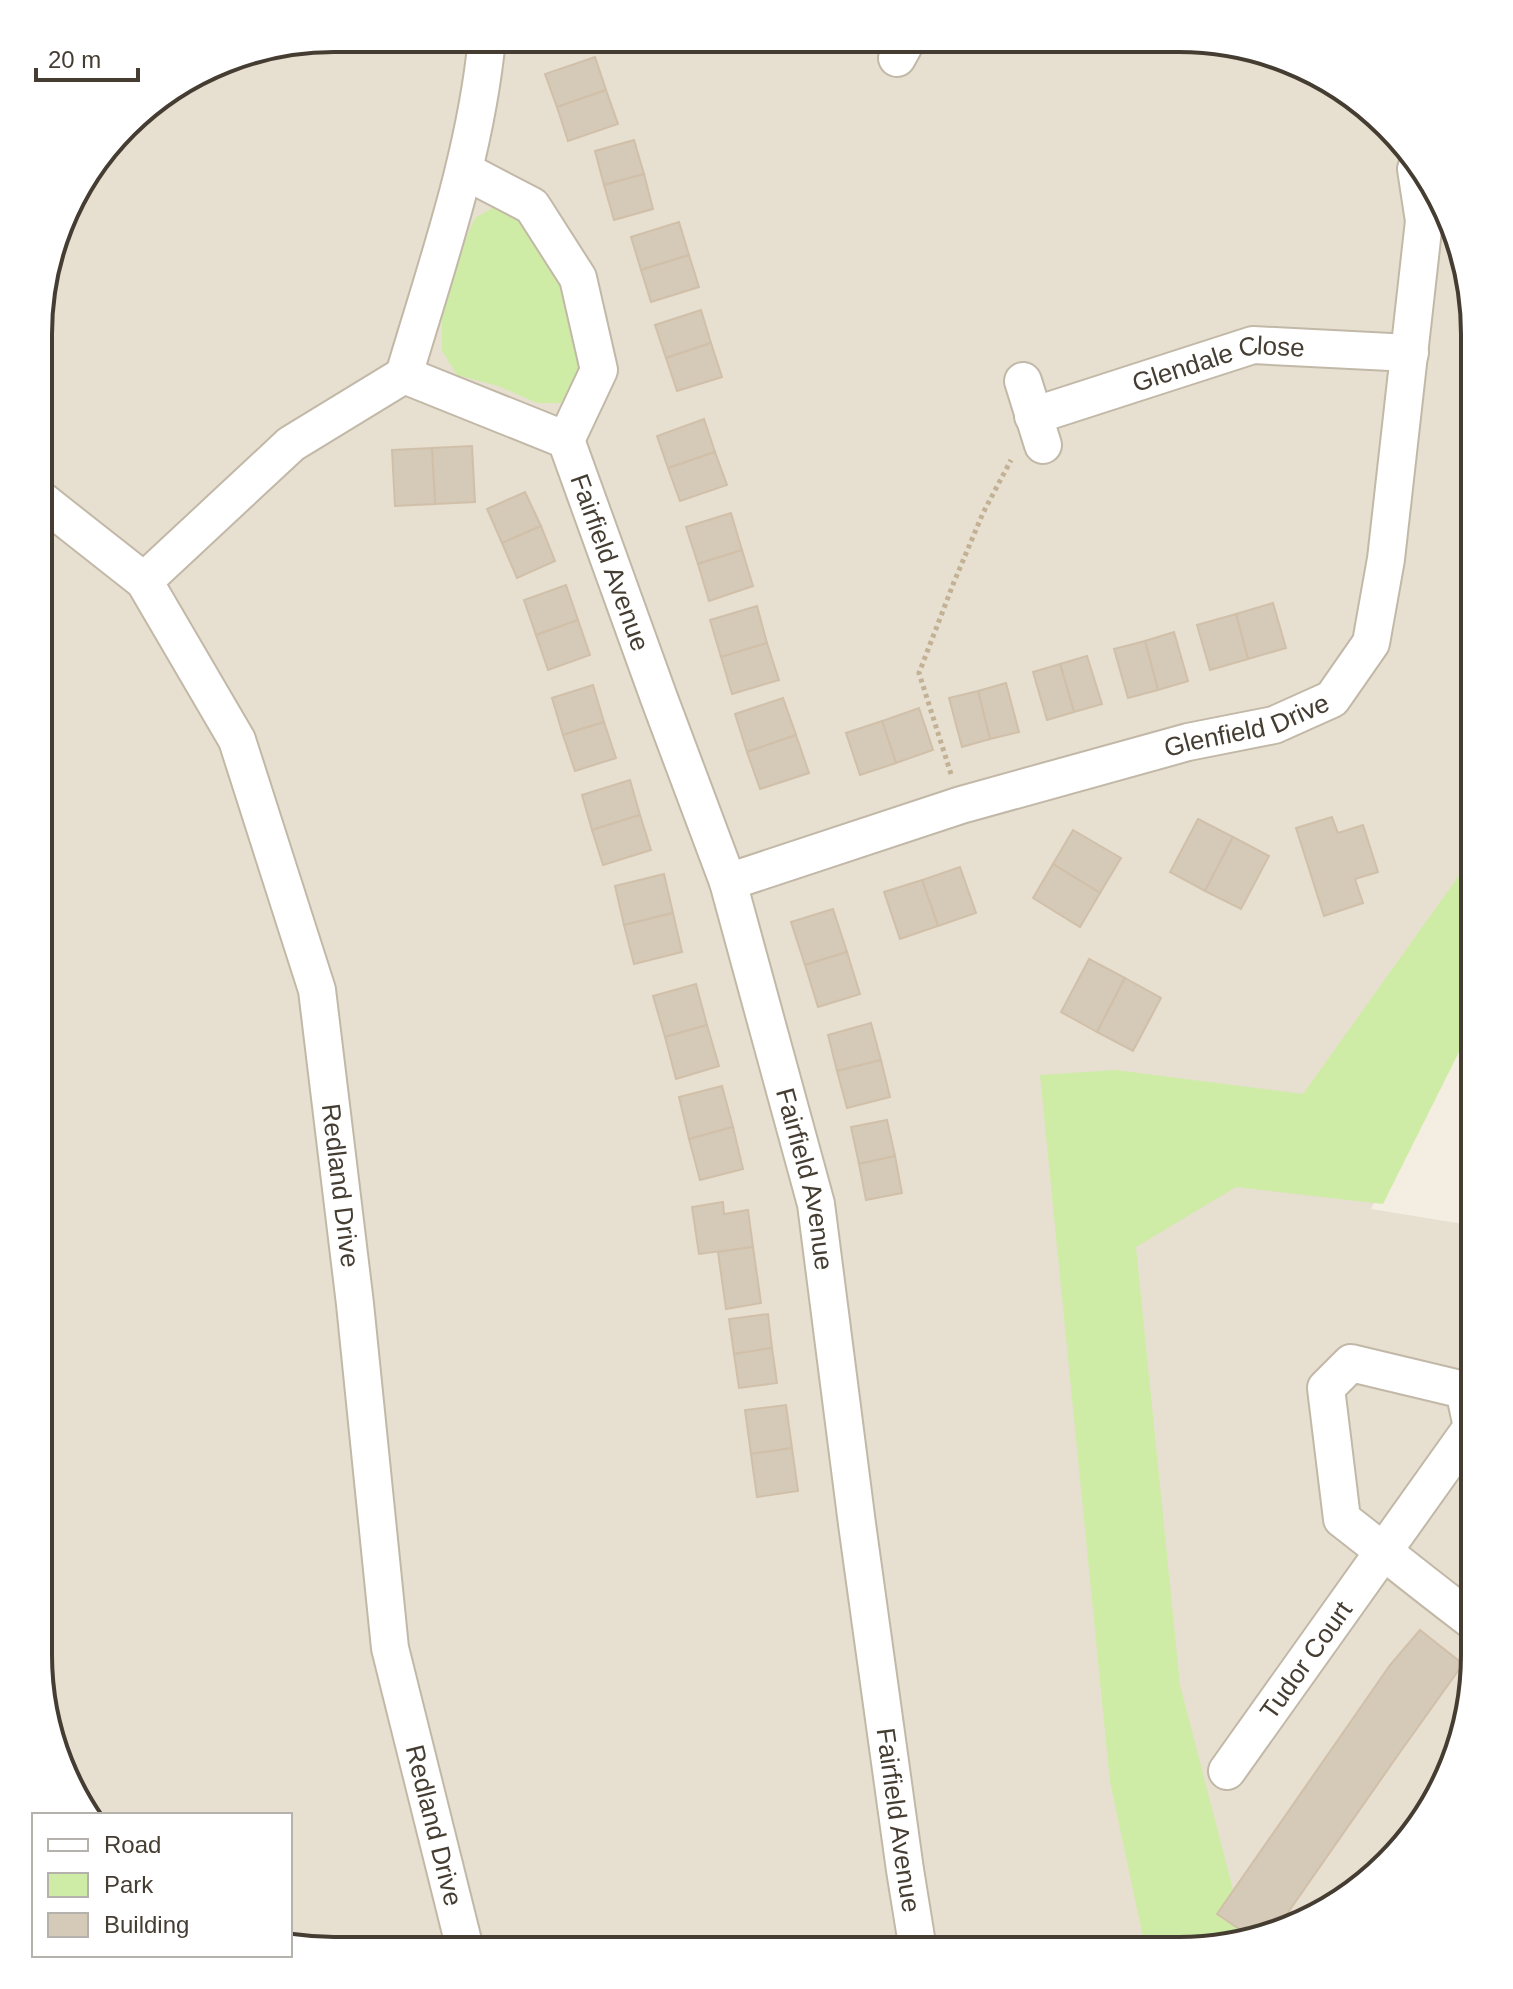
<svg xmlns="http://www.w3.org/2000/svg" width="1513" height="1989" font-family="Helvetica,sans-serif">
  <rect width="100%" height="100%" fill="#f3ede2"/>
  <!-- residential -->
  <polygon fill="#e7dfd0" points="334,38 1218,41 1359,99 1444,203 1475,333 1475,995 1371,1209 1475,1226 1474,1675 1425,1819 1375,1877 1310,1920 1180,1951 296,1949 290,1946 290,1815 94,1815 69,1786 38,1656 41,295 77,186 139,111 238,54"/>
  <!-- green -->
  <g fill="#ceeca6">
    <polygon points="494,207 518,218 539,237 565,287 583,360 567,403 537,403 498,386 457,375 442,351 442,316 457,258 475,218"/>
    <polygon points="1475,853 1475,1020 1383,1204 1236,1187 1136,1247 1180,1685 1245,1936 1180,1951 1146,1951 1110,1782 1040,1075 1115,1070 1303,1094"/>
  </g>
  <!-- building -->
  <g fill="#d5c9b7" stroke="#d1c0a9" stroke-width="2">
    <polygon points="595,57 606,90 557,107 545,74"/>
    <polygon points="606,90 618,124 568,141 557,107"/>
    <polygon points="634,140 644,174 604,185 595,151"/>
    <polygon points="644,174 653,209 614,220 604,185"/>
    <polygon points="679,222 689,255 641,270 631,237"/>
    <polygon points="689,255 699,287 651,302 641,270"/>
    <polygon points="701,310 711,343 666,358 655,325"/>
    <polygon points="711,343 722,377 677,391 666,358"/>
    <polygon points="704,419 715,452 668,468 657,436"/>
    <polygon points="472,446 475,502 435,504 432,448"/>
    <polygon points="432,448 435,504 395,506 392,450"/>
    <polygon points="715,452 727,485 680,501 668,468"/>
    <polygon points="525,492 541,526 502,543 487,509"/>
    <polygon points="731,513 742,550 698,564 686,527"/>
    <polygon points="541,526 555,561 517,578 502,543"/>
    <polygon points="742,550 753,586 709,601 698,564"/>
    <polygon points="566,585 578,620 536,635 524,600"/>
    <polygon points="1273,603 1286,648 1248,659 1236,614"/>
    <polygon points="757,606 767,643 721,657 710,620"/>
    <polygon points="1236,614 1248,659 1210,670 1197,625"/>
    <polygon points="578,620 590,655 548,670 536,635"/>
    <polygon points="1174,632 1188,681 1158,690 1145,641"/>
    <polygon points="1145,641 1158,690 1128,698 1114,649"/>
    <polygon points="767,643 779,680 732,694 721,657"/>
    <polygon points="1087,656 1102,704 1074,712 1060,664"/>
    <polygon points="1060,664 1074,712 1047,720 1033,672"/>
    <polygon points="1006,683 1019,732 990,739 978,691"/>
    <polygon points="593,685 604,722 563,735 552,698"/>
    <polygon points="978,691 990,739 962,747 949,698"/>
    <polygon points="783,698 796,735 747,752 735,714"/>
    <polygon points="919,708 933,750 896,763 882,721"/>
    <polygon points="882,721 896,763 860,775 846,733"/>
    <polygon points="604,722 616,758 575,771 563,735"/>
    <polygon points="796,735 809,773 760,789 747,752"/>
    <polygon points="630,780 640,815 592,830 582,795"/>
    <polygon points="640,815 651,850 603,865 592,830"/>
    <polygon points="1332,817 1338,833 1363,825 1378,872 1355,879 1363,903 1324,916 1296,828"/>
    <polygon points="1198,819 1233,837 1205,891 1170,872"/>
    <polygon points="1073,830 1121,858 1100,893 1053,864"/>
    <polygon points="1233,837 1269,856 1241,909 1205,891"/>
    <polygon points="1053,864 1100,893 1080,927 1033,898"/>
    <polygon points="960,867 976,913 938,926 922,880"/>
    <polygon points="664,874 673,913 624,925 615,886"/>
    <polygon points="922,880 938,926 900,939 884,892"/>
    <polygon points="833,909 847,952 805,965 791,922"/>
    <polygon points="673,913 682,952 634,964 624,925"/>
    <polygon points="847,952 860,994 818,1007 805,965"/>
    <polygon points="1089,959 1125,978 1097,1032 1061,1012"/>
    <polygon points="1125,978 1161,998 1133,1051 1097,1032"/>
    <polygon points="696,984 707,1025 665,1037 653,996"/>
    <polygon points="871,1023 881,1060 837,1071 828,1035"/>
    <polygon points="707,1025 719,1066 676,1079 665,1037"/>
    <polygon points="881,1060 890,1097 847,1108 837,1071"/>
    <polygon points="722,1086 733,1127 689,1139 679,1097"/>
    <polygon points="887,1120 895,1156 859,1164 851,1127"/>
    <polygon points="733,1127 743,1169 700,1180 689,1139"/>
    <polygon points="895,1156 902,1193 866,1200 859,1164"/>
    <polygon points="723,1202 724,1214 748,1210 753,1247 699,1254 692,1207"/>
    <polygon points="753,1247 761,1303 726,1309 718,1252"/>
    <polygon points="768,1314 772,1348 734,1354 729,1319"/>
    <polygon points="772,1348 777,1383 739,1388 734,1354"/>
    <polygon points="786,1405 792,1448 751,1454 745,1410"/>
    <polygon points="792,1448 798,1491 757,1497 751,1454"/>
    <polygon points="1420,1630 1463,1664 1398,1755 1277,1928 1248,1935 1217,1914 1390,1665"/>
  </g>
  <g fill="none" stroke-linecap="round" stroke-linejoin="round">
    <!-- minor casing -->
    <g stroke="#c2b8a7" stroke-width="40">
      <g id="minor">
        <polyline points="897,58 907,40"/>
        <polyline points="465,171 532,206 578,278 599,370 566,440"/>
        <path d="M404,375C437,264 476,154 487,38"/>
        <polyline points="1023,381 1043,445"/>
        <path id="s1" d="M1033,416L1253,345L1410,353"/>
        <path id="s2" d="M40,499L144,581L237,740L317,990L355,1304L390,1648L465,1949"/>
        <path id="s3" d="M144,581L291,444L404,375L566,440L659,698L728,882L816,1204L857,1524L905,1870L918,1950"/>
        <path id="s4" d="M728,882L961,805L1188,742L1274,725L1332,699L1371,643L1386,559L1424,221L1416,169"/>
        <path id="s5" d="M1227,1771L1472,1427L1464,1390L1351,1363L1326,1388L1342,1519C1386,1553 1430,1589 1474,1622"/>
      </g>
    </g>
    <!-- path -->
    <polyline stroke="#c2b194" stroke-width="5" stroke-dasharray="4 4" stroke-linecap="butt" points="951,774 919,673 954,582 983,513 1011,460"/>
    <!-- minor -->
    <use href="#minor" stroke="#fff" stroke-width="36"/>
  </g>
  <g text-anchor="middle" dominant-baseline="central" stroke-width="6" stroke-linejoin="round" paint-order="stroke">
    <!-- street labels -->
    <g font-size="26" fill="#453d32" stroke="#fff">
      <text stroke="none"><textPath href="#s1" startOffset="194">Glendale Close</textPath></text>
      <text stroke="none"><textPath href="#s3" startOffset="638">Fairfield Avenue</textPath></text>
      <text stroke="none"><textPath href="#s4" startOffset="542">Glenfield Drive</textPath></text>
      <text stroke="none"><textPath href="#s3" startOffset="1286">Fairfield Avenue</textPath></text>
      <text stroke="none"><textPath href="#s2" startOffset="776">Redland Drive</textPath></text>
      <text stroke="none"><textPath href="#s5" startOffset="136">Tudor Court</textPath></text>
      <text stroke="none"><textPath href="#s3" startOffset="1934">Fairfield Avenue</textPath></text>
      <text stroke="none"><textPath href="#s2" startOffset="1424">Redland Drive</textPath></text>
    </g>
  </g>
  <!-- crop -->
  <path d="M0 0H1513V1989H0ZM334 52H1179A282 282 0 0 1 1461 334V1655A282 282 0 0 1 1179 1937H334A282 282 0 0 1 52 1655V334A282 282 0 0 1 334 52Z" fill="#fff" fill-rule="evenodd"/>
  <path fill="none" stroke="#453d32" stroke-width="4" d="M334 52H1179A282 282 0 0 1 1461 334V1655A282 282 0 0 1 1179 1937H334A282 282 0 0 1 52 1655V334A282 282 0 0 1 334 52Z"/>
  <!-- legend -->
  <rect x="32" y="1813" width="260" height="144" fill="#ffffff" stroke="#b5b1ad" stroke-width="2"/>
  <rect x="48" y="1839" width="40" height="12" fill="#ffffff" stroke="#b5b1ad" stroke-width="2"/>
  <text x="104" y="1853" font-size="24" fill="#453d32">Road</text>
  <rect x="48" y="1873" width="40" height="24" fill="#ceeca6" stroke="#b5b1ad" stroke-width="2"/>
  <text x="104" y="1893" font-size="24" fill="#453d32">Park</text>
  <rect x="48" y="1913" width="40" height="24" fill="#d5c9b7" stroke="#b5b1ad" stroke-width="2"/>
  <text x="104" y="1933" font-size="24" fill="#453d32">Building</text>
  <!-- scale -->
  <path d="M36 68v12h102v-12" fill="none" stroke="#453d32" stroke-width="4"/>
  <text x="48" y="68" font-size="24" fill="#453d32" stroke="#ffffff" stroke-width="6" paint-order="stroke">20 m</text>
</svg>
